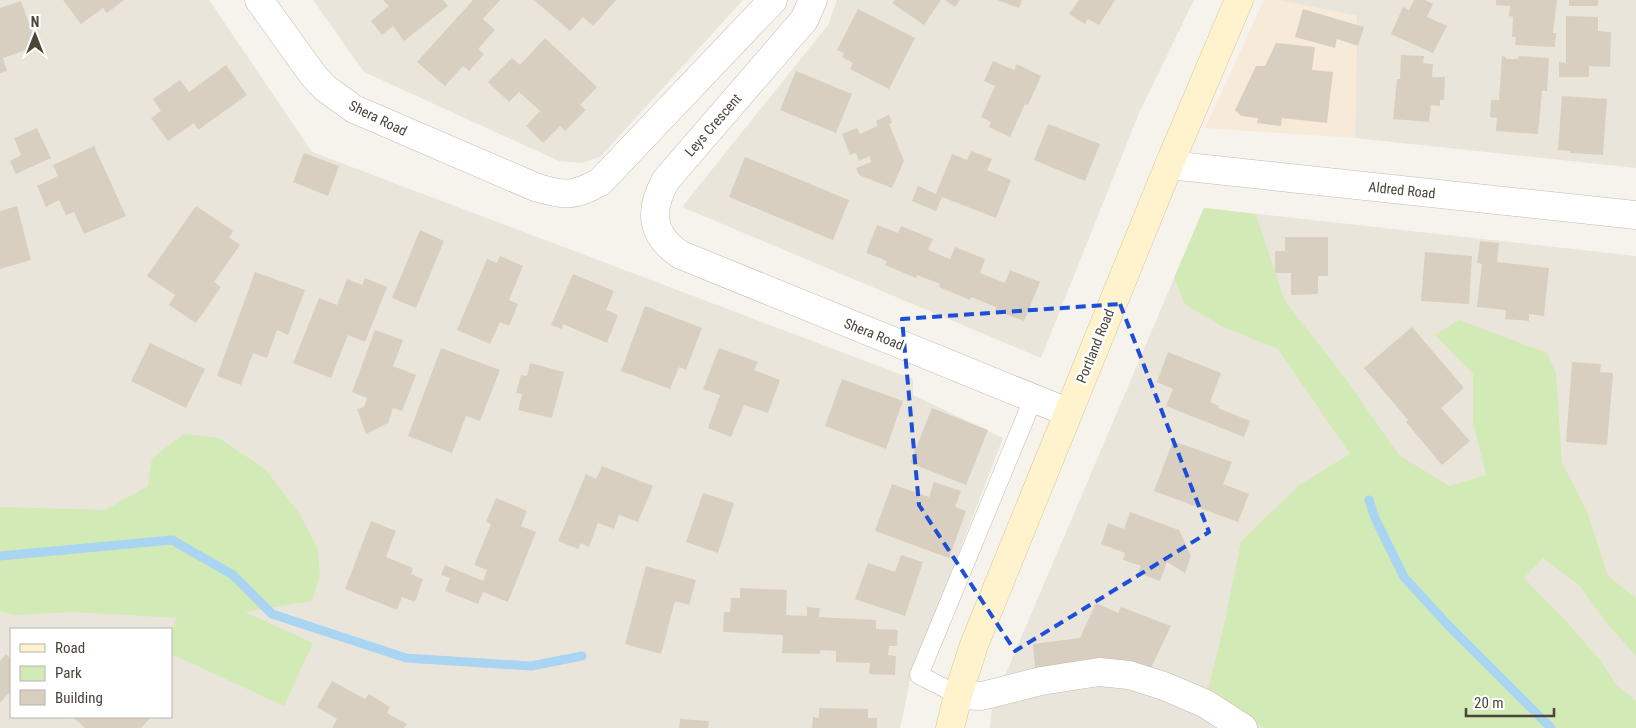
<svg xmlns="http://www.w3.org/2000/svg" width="1636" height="728" font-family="'Roboto Condensed',sans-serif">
  <rect width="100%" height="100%" fill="#f6f3ec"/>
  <!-- residential -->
  <g fill="#eae5da" fill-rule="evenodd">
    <path d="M0,0H209L312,152L913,379V395L1003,438L911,676L900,728H0ZM11,629H171V717H11Z"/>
    <polygon points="313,0 743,0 600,157 582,163 559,161 364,72"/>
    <polygon points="837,0 1194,0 1139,113 1041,358 682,207 828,25"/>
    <polygon points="1277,0 1636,0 1636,168 1355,138 1357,16"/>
    <polygon points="1204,208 1636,256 1636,728 990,728 992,706"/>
  </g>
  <!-- commercial -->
  <polygon fill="#f7ead8" points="1264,0 1277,0 1357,16 1355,138 1205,128"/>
  <!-- green -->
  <g fill="#d2eab5">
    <polygon points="1204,208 1256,214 1285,301 1345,378 1399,455 1449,486 1486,475 1473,423 1473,374 1435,335 1459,320 1547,353 1556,373 1562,463 1587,511 1608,576 1636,598 1636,656 1606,622 1580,586 1543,558 1524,578 1566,621 1600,660 1616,684 1636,701 1636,728 1264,728 1208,689 1222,634 1241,542 1299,485 1350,454 1278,349 1223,327 1185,304 1174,278"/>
    <polygon points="184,434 219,438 265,469 299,513 317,547 320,575 312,601 245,612 313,643 284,706 171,654 171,631 177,618 72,612 15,615 0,611 0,507 105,510 148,486 152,458"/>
  </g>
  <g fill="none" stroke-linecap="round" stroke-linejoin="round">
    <!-- stream -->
    <g stroke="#a9d4f2" stroke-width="9">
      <polyline points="1369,500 1375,518 1404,577 1447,624 1551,728"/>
      <polyline points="0,556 172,540 233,575 272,614 406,658 531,666 582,656"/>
    </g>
  </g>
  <!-- building -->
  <g fill="#d8cfc1">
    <polygon points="63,0 124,0 107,13 103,8 81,24"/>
    <polygon points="383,0 443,0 448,6 404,41 393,26 382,35 371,21 389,6"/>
    <polygon points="473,0 500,0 483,19 495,30 478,49 484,54 469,71 463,66 445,86 417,62"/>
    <polygon points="534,0 616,0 593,26 583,17 570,31"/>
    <polygon points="895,0 941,0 924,25 892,3"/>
    <polygon points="945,0 960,0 955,7"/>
    <polygon points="997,0 1022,0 1019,8"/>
    <polygon points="1079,0 1115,0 1099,25 1088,19 1085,24 1069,14"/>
    <polygon points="1414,0 1425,0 1433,4 1427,17 1447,26 1433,53 1391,34 1403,7 1409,10"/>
    <polygon points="1496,0 1557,0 1553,33 1556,33 1555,47 1515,45 1516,37 1512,37 1513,17 1509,16 1510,6 1496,5"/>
    <rect x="1569" y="0" width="29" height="6"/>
    <polygon points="21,1 37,46 3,58 7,71 0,73 0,8"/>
    <polygon points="858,9 915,38 889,89 850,69 853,63 842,57 844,53 837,50"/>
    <polygon points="1303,9 1364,27 1358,46 1337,39 1335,48 1295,37"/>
    <polygon points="1566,16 1598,17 1598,31 1611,32 1610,67 1589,66 1589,77 1559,77 1559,62 1566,63"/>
    <polygon points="545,38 597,87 580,105 586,110 565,131 560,126 543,143 526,126 540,111 519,92 509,102 488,82 512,58 520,65"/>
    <polygon points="1276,43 1315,47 1312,70 1333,72 1327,123 1282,118 1281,126 1257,123 1258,118 1241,116 1235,110 1256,66 1265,66"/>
    <polygon points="1401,55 1424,56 1423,63 1433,64 1432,77 1445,77 1444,100 1440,100 1440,106 1431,105 1429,122 1393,119 1397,79 1400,79"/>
    <polygon points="1502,56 1506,57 1506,59 1518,59 1519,56 1549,58 1547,91 1542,91 1538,134 1496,131 1497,118 1490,117 1491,100 1499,100"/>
    <polygon points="993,61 1014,70 1017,64 1041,76 1028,105 1025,104 1010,137 989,127 991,122 981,117 995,86 984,81"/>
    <polygon points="226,65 247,95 198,130 194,123 168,141 151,118 161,111 153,99 180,80 189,92"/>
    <polygon points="796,71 852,94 836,133 780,110"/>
    <polygon points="1562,96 1607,99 1603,155 1570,153 1570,151 1558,150"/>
    <polygon points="889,115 892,123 889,124 904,161 892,188 859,175 856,168 871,162 870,156 859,161 856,153 850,155 842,134 857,128 860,134 878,126 876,121"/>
    <polygon points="1048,124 1100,144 1085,181 1034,160"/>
    <polygon points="37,128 51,158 16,174 10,161 21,155 14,138"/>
    <polygon points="94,146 126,216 84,234 74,212 66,215 59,200 46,207 37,186 58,176 53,165"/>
    <polygon points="971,151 992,159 987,170 1011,180 996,218 942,197 936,211 912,201 918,186 936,194 952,154 967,160"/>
    <polygon points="304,153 339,166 328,196 293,182"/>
    <polygon points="745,157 849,200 833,240 729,197"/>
    <polygon points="17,206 31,260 0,269 0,211"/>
    <polygon points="196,206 233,231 229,237 240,245 214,282 221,287 196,323 169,305 175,295 147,276"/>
    <polygon points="877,225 898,233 901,226 933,239 928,250 950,259 955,247 985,259 980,273 1005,283 1010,270 1040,282 1024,321 995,310 996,307 971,297 970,300 939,287 940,284 917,275 916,278 885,265 887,261 866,253"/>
    <polygon points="420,230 444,241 416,308 392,298"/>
    <polygon points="1285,237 1328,237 1328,276 1318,276 1318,294 1291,295 1291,273 1275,273 1275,251 1285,251"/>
    <polygon points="1480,241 1499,243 1497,262 1549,268 1544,316 1529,314 1529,321 1505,319 1506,310 1477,307 1482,264 1477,263"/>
    <polygon points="1425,252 1472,256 1469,304 1421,301"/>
    <polygon points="500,256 523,266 509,300 518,304 509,326 500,322 490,344 457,330 487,259 497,263"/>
    <polygon points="255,272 305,290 288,335 277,330 267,358 253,353 241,385 217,376"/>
    <polygon points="573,274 614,291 606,310 618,315 607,343 563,324 562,329 551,325"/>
    <polygon points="365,278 387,287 365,342 348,335 331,378 293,363 319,298 337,305 347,279 362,285"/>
    <polygon points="645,306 702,328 686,370 679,367 670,389 621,371"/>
    <polygon points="1412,327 1464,388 1441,408 1470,441 1442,465 1406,422 1408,420 1364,368"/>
    <polygon points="375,330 403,340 393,366 416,375 402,411 393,408 388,423 366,434 357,409 364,407 367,398 352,392"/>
    <polygon points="150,343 205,369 186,408 131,381"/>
    <polygon points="441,348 500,370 480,421 466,416 452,453 408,436"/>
    <polygon points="719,348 758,362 754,370 780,380 768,413 744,405 731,437 708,428 720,395 703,389"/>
    <polygon points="1168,352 1221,373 1210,402 1219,406 1218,408 1250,421 1244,437 1166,406 1173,389 1157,382"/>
    <polygon points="1572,362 1601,364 1600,372 1613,373 1607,445 1566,442"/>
    <polygon points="530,363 564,372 552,418 518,410 522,394 516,393 521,375 527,376"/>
    <polygon points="842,379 903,401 886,449 825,426"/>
    <polygon points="932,408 988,430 966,485 910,463"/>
    <polygon points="1173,441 1232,462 1223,484 1249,494 1238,522 1154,491"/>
    <polygon points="602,466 653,486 638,522 619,515 614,529 598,523 589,547 581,543 578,549 558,541 586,474 596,479"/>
    <polygon points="934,482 961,491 955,507 966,511 949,558 875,531 892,484 929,497"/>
    <polygon points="703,493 734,503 718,553 686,542"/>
    <polygon points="496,498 527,511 521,526 536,532 508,602 483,592 478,604 445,591 450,578 441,575 445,565 483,581 487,570 474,565 491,524 486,522"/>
    <polygon points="1130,512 1179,530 1191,556 1185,573 1167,562 1160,581 1138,573 1141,566 1123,560 1125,553 1101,544 1108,523 1124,529"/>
    <polygon points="371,521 396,531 386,557 413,568 411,574 423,579 415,602 402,597 397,610 345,589"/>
    <polygon points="901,555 923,562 905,616 855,599 868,563 895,572"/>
    <polygon points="646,566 696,580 689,605 675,601 661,654 625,644"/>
    <polygon points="740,588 787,590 786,615 807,616 807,607 820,608 819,617 876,620 876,629 898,630 897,646 889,646 888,655 896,656 895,675 869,674 870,663 836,662 836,651 820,650 820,654 782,653 783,635 723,632 724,612 730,612 731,598 740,598"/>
    <polygon points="1096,603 1118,613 1121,607 1171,626 1151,668 1130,661 1127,669 1099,661 1035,668 1033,644 1080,638"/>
    <polygon points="6,654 11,659 11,695 9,693 0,703 0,661"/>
    <polygon points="332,681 365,699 369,694 390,707 387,713 407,724 404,728 332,728 337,719 317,707"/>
    <polygon points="819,708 868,709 868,718 877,718 877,728 812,728 813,717 819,718"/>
    <polygon points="73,717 151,717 141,728 85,728"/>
    <polygon points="680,719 709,721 708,728 679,728"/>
  </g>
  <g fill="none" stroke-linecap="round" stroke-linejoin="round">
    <!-- lane casing -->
    <g stroke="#c2bbae" stroke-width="19">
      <polyline id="lane" points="958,695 919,675 1033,399"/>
    </g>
    <!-- street casing -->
    <g stroke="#c2bbae" stroke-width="29">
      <g id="street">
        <path d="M259,0L313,75L325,88L354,109L535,187C564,196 573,197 600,182L773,0"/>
        <path d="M813,0L804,20L666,180C649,210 650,235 681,255L1067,412"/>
        <polyline points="1169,165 1636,215"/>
        <polyline points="958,695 982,696 1041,681 1099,672 1129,675 1164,686 1206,704 1243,728"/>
      </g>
    </g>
    <!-- secondary casing -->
    <g stroke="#d6c79b" stroke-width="29">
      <polyline id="secondary" points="950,728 958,695 974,645 1169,165 1239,0"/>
    </g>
    <!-- lane -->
    <use href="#lane" stroke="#fff" stroke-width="18"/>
    <!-- street -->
    <use href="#street" stroke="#fff" stroke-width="28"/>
    <!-- secondary -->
    <use href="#secondary" stroke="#fff3cd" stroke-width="28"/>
  </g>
  <!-- marked area -->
  <path fill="none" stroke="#1d4ed8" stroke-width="4" stroke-dasharray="10 6" stroke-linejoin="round" d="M1120,304L1209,532L1015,651L919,505L902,319Z"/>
  <g text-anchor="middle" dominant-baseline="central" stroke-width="5" stroke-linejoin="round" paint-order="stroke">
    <!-- street labels -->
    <g font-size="14" fill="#4b4439" stroke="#fff">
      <text transform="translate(378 118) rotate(26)">Shera Road</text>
      <text transform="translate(713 125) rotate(-49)">Leys Crescent</text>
      <text transform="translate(1402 190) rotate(6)">Aldred Road</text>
      <text transform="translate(874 334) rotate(22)">Shera Road</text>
      <text transform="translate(1095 346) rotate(-68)">Portland Road</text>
    </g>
  </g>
  <!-- legend -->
  <rect x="10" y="628" width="162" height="90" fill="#ffffff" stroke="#b7b4b0"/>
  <rect x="20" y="644" width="25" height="8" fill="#fff3cd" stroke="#b7b4b0"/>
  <text x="55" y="653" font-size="15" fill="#4b4439">Road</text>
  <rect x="20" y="666" width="25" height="15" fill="#d2eab5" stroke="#b7b4b0"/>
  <text x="55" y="678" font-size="15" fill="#4b4439">Park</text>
  <rect x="20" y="690" width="25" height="15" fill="#d8cfc1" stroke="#b7b4b0"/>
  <text x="55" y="703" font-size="15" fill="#4b4439">Building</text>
  <!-- north arrow -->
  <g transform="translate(35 35)" stroke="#ffffff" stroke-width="4" paint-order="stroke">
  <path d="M0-4L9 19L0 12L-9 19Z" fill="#4b4439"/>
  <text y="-8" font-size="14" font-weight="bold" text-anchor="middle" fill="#4b4439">N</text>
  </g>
  <!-- scale -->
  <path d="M1466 708v8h88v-8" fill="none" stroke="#4b4439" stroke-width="2.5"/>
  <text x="1474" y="708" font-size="15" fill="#4b4439" stroke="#ffffff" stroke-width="4" paint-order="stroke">20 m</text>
</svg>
